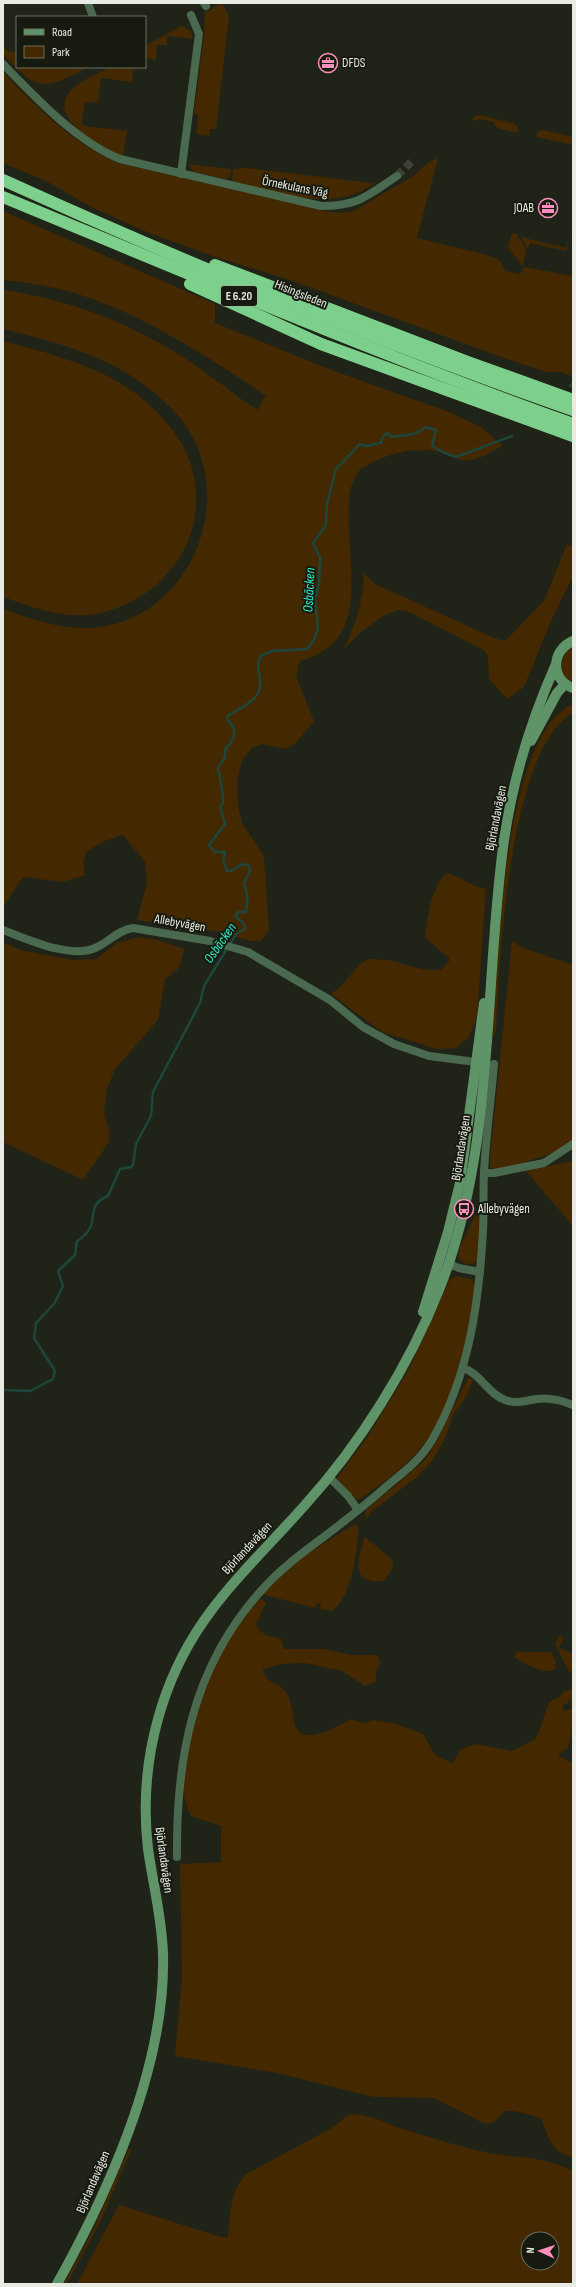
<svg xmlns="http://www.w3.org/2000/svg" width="576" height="2287" font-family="'Sofia Sans Condensed',sans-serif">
  <rect width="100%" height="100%" fill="#202418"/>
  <!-- green -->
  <g fill="#432800" fill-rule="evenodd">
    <polygon points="222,3 229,16 216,129 210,129 209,136 196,134 199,116 194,113 204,36 205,12"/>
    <polygon points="181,26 191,31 193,39 167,36 167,45 157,45 156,60 145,58 145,46"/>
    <path d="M3,46L8,51L17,53V67H88C44,91 37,92 3,54Z"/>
    <path d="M110,67H133L132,82L101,78L98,103L85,102L82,123L84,126L127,131L123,157C104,149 46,119 70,91C79,81 98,74 110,67Z"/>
    <path d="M3,72C37,107 72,143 118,163L325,211L340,213L353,211L410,178L429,162L438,158L417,238L487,255L501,261L505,271L520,274L524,267L573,276V377L562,372H546L504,358L290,280L213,256L149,233L91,207L48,182L3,163Z"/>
    <polygon points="480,115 515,124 518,127 518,131 516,133 497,128 493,122 482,119 471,121 475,116"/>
    <polygon points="542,130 573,137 573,145 537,137 537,132"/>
    <polygon points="188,164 231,169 230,176 227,179 194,172"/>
    <path d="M237,167L372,183L376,182C335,215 278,192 232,181L233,169H237Z"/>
    <path d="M3,211L215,304V323L334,371L449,412L481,427L503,446C494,450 485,456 476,459C457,464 450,453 435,451C410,447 382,455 361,469C357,472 355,478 353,482C348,493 349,503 349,515C347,570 372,642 300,661L296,676L314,721L296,743L286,749L262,744L251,748L242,761L237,780L238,805L242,823L264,856L269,930L261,941H251L220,932L137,920L147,883L145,862L123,835L104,841L86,852L83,863L85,875L63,882L23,877L3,907V609C34,620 67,632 100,627C199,613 242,483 174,411C127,361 68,345 3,329V290C67,299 125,321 180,355C206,372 231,392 257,410L266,396C214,360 149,319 90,298C62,288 33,283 3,280Z"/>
    <polygon points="512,233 516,233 526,249 523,267 508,248"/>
    <polygon points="569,236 567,251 530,243 528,249 521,237 566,248"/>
    <path d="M3,341C52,354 105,367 144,400C166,419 187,444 193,472C210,543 158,606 89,615C60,618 29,606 3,597Z"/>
    <path d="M567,544L573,547V576L550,623L524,687L507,699L489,679L488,656L484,650L407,611L398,610L385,615L361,632L344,649C355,625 364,600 364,573L375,584L494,638L505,641L544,601Z"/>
    <path d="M573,646V684L561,673C561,661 562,652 573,646Z"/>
    <path d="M573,704V713C509,748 499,962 496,1032L493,1036C489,1024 496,985 497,970C501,909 511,731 573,704Z"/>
    <path d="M446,873C460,876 470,886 486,889L477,1018L468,1038L456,1048L437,1049L382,1032L331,994L341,986L360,964L368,959L389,960L421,969L441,970L450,960L448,957L425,938C428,915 430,892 446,873Z"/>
    <polygon points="138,937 157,940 185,949 178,969 165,979 158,1020 115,1069 107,1089 104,1112 110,1134 109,1142 83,1180 3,1142 3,942 20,950 73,960 96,959 117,943"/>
    <polygon points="512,941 523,948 573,965 573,1147 496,1171 490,1167 490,1158"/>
    <polygon points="573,1161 573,1226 526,1171"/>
    <path d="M475,1216L481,1217L478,1255L477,1261C471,1266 465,1265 459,1259V1249Z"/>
    <path d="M457,1276L471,1279L475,1284C470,1335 454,1409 420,1449C402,1470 380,1485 357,1501L336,1479L368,1436L409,1369L450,1279Z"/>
    <polygon points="468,1378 472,1378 473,1381 464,1400 453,1415 444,1441 431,1462 417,1477 371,1512 365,1520 366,1510 425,1460 439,1437"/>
    <path d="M355,1524H357L359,1532C355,1557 353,1592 333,1611L320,1609L321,1604L317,1603L316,1608L261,1594L305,1555Z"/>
    <path d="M365,1537L393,1560L392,1569L384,1581C361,1583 355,1574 360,1553C362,1547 362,1542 365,1537Z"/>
    <path d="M263,1599L266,1603L256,1624C261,1636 270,1636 281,1639L284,1649H324L352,1655H377L381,1662L377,1668L375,1682L365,1686L342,1671L305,1663L282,1664L263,1669C264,1682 276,1682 284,1690C292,1699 292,1713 295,1725C302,1748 338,1726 351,1719L362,1723L374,1720L397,1724L423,1734L435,1755L453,1763L460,1750L475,1744L512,1751L534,1740L538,1734L549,1702L559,1697L564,1691L573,1690V1699L562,1706L565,1711L573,1708V1724L568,1748L558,1755L573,1764V2157C552,2154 548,2136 541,2118L515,2111H505L494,2122L485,2124L434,2098L374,2097L277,2073L175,2056L182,1977L180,1864L221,1862V1826L191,1816C186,1805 182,1793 183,1780C186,1742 204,1686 222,1652C232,1633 245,1617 258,1600Z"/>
    <polygon points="560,1636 564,1638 559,1648 573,1654 573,1670 569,1672 555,1644 558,1637"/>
    <path d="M517,1652H551L556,1661L555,1669C544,1676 524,1663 514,1657Z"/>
    <path d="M350,2114C370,2114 384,2123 403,2129C429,2137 457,2146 485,2152C516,2159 543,2155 573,2171V2284H77L119,2205L221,2237H228C231,2214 229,2193 246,2174L330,2129ZM528,2239H552V2263H528Z"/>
    <polygon points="129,2149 131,2150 101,2220 67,2284 64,2284 92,2232"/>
  </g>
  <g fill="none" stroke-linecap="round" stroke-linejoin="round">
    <!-- stream -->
    <g stroke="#1d473c" stroke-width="2.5">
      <polyline points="570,386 573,383"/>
      <path d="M3,1390L30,1391L53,1379L55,1371L34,1338L36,1323L54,1304L63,1286L58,1271L75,1255L77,1241C105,1224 81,1207 108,1196L120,1169L131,1167L133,1165L136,1144L151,1116L153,1092L200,1003L204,986L236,934L245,929L244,924L235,916L238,912H246C248,900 248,894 244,883L250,871L249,866L242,864L231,871H227L223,861L225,852H215L209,845L225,824L220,806L223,804V795L218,767L224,759L226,748L231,743L234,735V728L227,719L228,716C238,709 252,704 258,693C265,681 253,666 261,656L272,651L307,649L314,640L318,629L315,599L319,585L320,557L313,543L326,525L327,504L336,469L360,444L366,446L381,443L384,435L388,433L391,437L414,434L426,427L436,430L432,446L445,453L456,457L512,436"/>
    </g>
    <!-- street-tunnel -->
    <polyline stroke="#3e4236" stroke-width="8" stroke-dasharray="8 4" stroke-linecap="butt" points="397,176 413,160"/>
    <!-- street -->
    <g stroke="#4a6a4f" stroke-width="8">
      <polyline points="88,3 93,17"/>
      <polyline points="204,3 206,6"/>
      <path d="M3,64C36,98 76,141 120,159L321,206C359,206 367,196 397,176"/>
      <polyline points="181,174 199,34 191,15"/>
      <path d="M3,930C27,939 70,959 95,948C109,942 118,930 133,928L210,941L248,952L330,1000L363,1027L394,1044L429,1056L476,1062"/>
      <polyline points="484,1173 494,1173 544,1163 573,1144"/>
      <polyline points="449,1264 459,1268 480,1272"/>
      <path d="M463,1368C480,1373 488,1394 505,1400C516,1404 525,1401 536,1399C549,1397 561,1400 573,1405"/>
      <polyline points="329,1477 348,1496 358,1510"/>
      <path d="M177,1857C176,1759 192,1668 260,1592C279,1570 302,1553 325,1536C346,1520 368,1503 388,1485C405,1471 421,1459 432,1440C469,1376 479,1303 483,1231C484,1211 483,1192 484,1172C486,1136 491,1100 494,1064"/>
    </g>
    <!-- secondary -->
    <g stroke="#5f9368" stroke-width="10">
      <path d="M573,641C551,650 550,680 573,688"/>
      <polyline points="531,741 557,693 565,684"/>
      <polyline points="423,1312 448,1232 460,1183 484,1003"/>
      <path d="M57,2284C110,2189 166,2064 163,1954C162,1918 153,1884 148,1849C143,1806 146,1762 158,1719C185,1621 241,1577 305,1505C360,1444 409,1366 439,1290C496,1147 483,990 504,840C513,779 531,720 556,664"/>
    </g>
    <!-- highway -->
    <g stroke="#7cd08c" stroke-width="12">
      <path d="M3,180C190,265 379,342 573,410"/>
      <path d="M3,197C192,275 380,355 573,424"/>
      <polyline points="215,265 468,362 573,400"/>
      <polyline points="190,284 321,344 573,436"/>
    </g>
  </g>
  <!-- icons -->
  <defs>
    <g id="office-ring" transform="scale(1)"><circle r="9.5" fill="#171b0f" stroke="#fe8ebd" stroke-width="1.5"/><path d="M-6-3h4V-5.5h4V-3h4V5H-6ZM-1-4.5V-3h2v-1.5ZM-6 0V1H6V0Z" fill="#fe8ebd"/></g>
    <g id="bus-ring" transform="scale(1)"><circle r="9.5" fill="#171b0f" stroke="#fe8ebd" stroke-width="1.5"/><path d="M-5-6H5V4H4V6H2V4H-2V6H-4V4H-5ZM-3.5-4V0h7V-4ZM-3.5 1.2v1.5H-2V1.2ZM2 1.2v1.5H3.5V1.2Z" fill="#fe8ebd"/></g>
  </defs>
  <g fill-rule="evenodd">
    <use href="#office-ring" x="328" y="63"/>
    <use href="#office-ring" x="548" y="208"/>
    <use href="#bus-ring" x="464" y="1209"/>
  </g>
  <g text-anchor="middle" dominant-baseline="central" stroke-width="4" stroke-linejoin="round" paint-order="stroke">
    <!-- shield labels -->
    <rect fill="#171b0f" stroke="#a9ada3" stroke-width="1" x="221" y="286" width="36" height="20" rx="3"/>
    <g font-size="12" font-weight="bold" fill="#e8ebe3">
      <text x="239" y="296">E 6.20</text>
    </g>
    <!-- poi labels -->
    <g font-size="13" fill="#e8ebe3" stroke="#171b0f" text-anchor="start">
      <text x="342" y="63">DFDS</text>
      <text x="534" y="208" text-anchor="end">JOAB</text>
      <text x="478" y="1209">Allebyvägen</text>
    </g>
    <!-- street labels -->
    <g font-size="13" fill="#e8ebe3" stroke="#171b0f">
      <text transform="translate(295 187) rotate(11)">Örnekulans Väg</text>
      <text transform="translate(301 294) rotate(22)">Hisingsleden</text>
      <text transform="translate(496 818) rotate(-79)">Björlandavägen</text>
      <text transform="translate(180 923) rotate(10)">Allebyvägen</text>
      <text transform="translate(461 1148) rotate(-81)">Björlandavägen</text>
      <text transform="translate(247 1548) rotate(-47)">Björlandavägen</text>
      <text transform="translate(164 1860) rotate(82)">Björlandavägen</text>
      <text transform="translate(93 2182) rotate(-67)">Björlandavägen</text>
    </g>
    <!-- water labels -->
    <g font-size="14" font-style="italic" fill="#2cf2cb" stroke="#171b0f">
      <text transform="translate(309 590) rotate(-87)">Osbäcken</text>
      <text transform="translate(220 943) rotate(-55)">Osbäcken</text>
    </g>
  </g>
  <!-- border -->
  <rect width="576" height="2287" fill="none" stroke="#e8ebe3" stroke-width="8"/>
  <!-- legend -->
  <rect x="16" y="16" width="130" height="52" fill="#171b0f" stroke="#6b6e64"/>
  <rect x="24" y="29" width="20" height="6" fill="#5f9368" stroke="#6b6e64"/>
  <text x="52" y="36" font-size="12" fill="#e8ebe3">Road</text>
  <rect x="24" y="46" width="20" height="12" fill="#432800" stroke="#6b6e64"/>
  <text x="52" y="56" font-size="12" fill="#e8ebe3">Park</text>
  <!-- north arrow -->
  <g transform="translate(540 2251) rotate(273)"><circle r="19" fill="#171b0f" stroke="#6b6e64"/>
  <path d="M0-3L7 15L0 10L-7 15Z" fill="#fe8ebd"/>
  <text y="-6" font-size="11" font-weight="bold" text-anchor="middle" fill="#e8ebe3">N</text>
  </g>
</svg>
